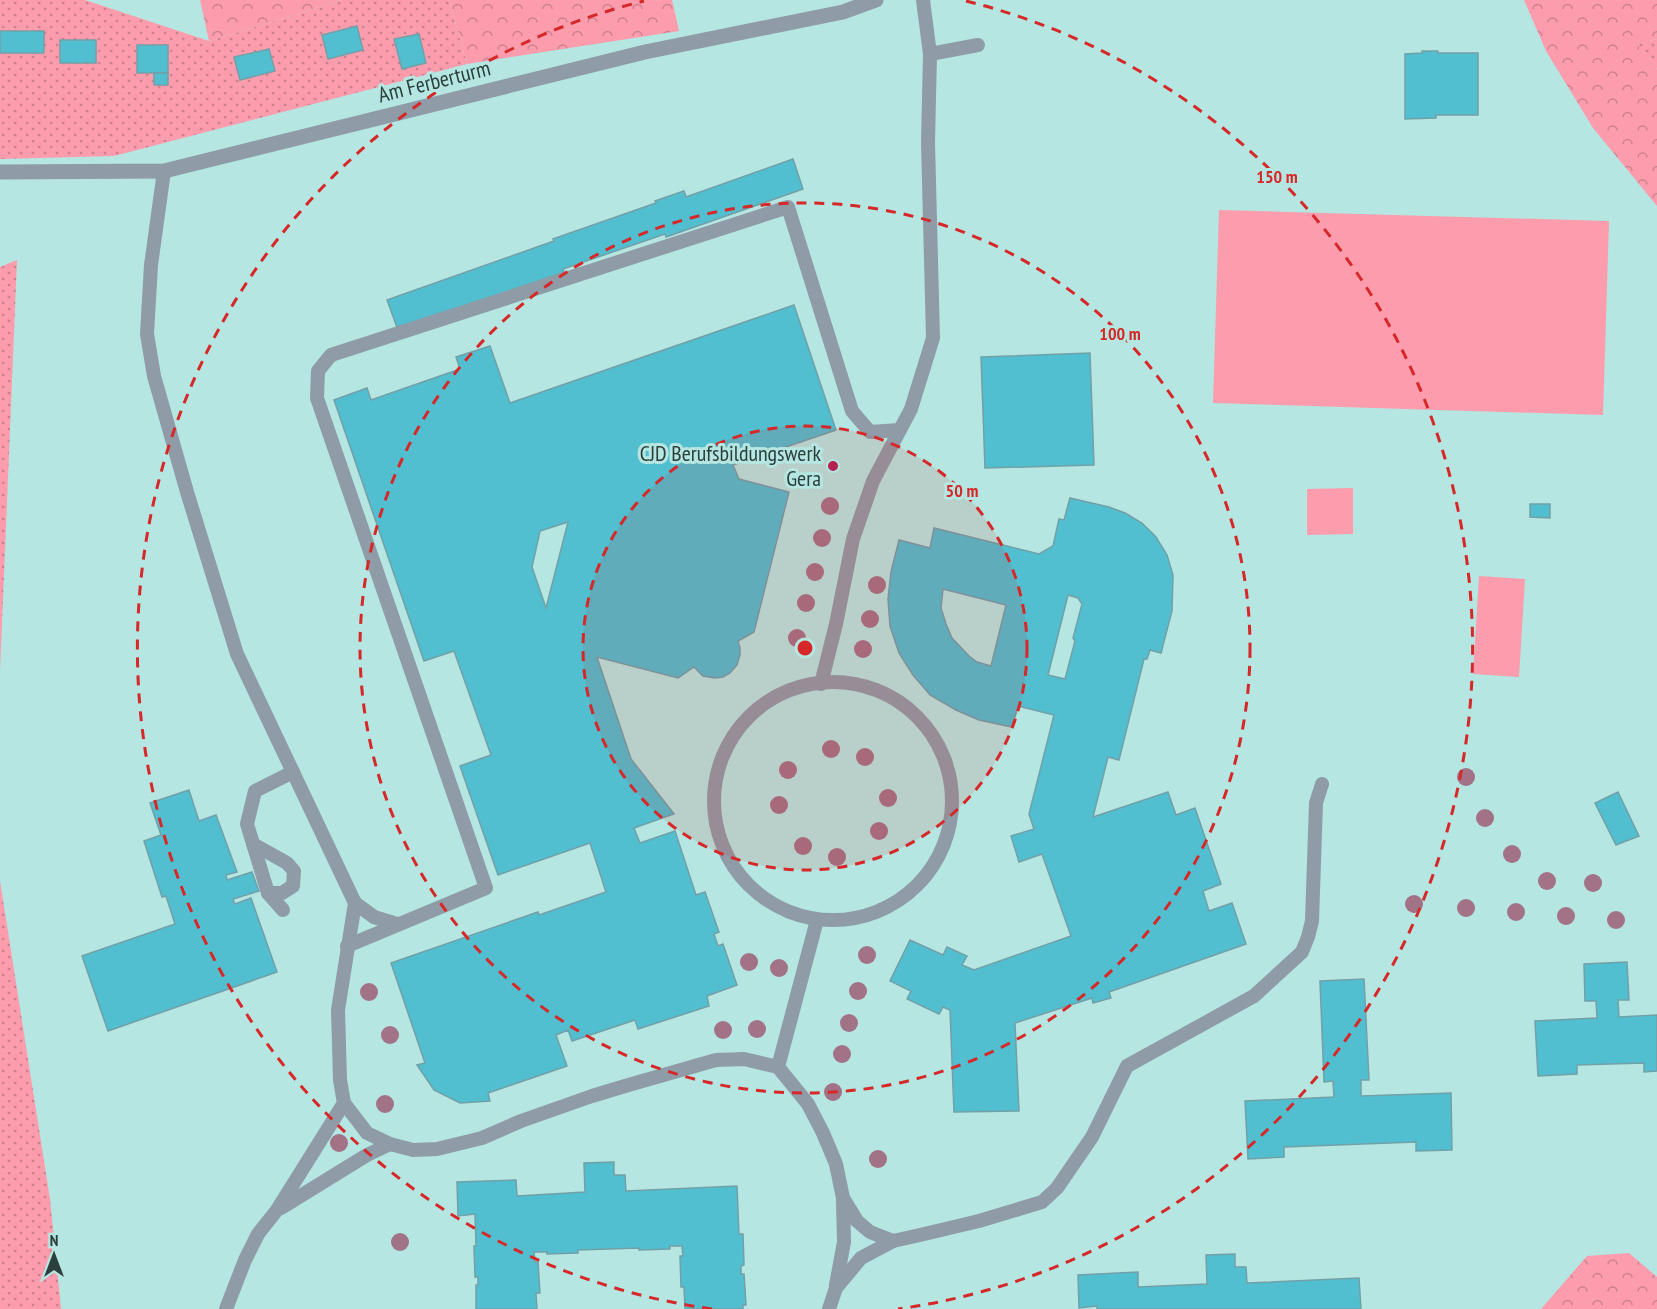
<svg xmlns="http://www.w3.org/2000/svg" width="1657" height="1309" font-family="'PT Sans Narrow',sans-serif">
  <defs>
    <pattern id="grass-dots" width="8" height="8" patternUnits="userSpaceOnUse" patternTransform="scale(1.5)"><rect width="8" height="8" fill="#fc9cad"/><path d="M2 2h.1M6 6h.1" fill="none" stroke="#cc818e" stroke-width="1.8" stroke-linecap="round"/></pattern>
    <pattern id="forest-crowns" width="20" height="18" patternUnits="userSpaceOnUse" patternTransform="scale(1.5)"><rect width="20" height="18" fill="#fc9cad"/><path d="M2 6a3 3 0 1 1 6 0M12 15a3 3 0 1 1 6 0" fill="none" stroke="#cc818e"/></pattern>
  </defs>
  <rect width="100%" height="100%" fill="#b5e6e1"/>
  <!-- grass -->
  <g fill="url(#grass-dots)">
    <polygon points="0,0 85,0 209,41 342,0 449,0 467,64 114,156 0,159"/>
    <polygon points="1657,39 1657,69 1636,44"/>
    <polygon points="17,260 0,671 0,267"/>
    <polygon points="0,881 50,1199 61,1309 0,1309"/>
  </g>
  <!-- forest -->
  <g fill="url(#forest-crowns)">
    <polygon points="200,0 342,0 209,41"/>
    <polygon points="449,0 672,0 679,31 467,64"/>
    <polygon points="1524,0 1657,0 1657,39 1637,44 1657,69 1657,206 1593,128 1546,51"/>
    <polygon points="1629,1253 1657,1277 1657,1309 1541,1309 1587,1256"/>
  </g>
  <!-- park -->
  <g fill="#fc9cad">
    <polygon points="1219,210 1609,221 1603,415 1213,403"/>
    <polygon points="1353,488 1353,534 1307,535 1307,489"/>
    <polygon points="1479,576 1525,579 1519,677 1473,674"/>
  </g>
  <!-- building -->
  <g fill="#51bfcf" stroke="#72a0a8" stroke-width="1.5" fill-rule="evenodd">
    <polygon points="357,26 363,50 328,59 322,35"/>
    <rect x="0" y="31" width="44" height="22"/>
    <polygon points="419,34 426,63 402,69 394,39"/>
    <rect x="60" y="40" width="36" height="23"/>
    <rect x="137" y="45" width="31" height="28"/>
    <polygon points="269,49 275,71 240,80 234,57"/>
    <polygon points="1422,51 1438,51 1438,53 1478,53 1478,115 1436,115 1436,118 1405,119 1405,54 1422,53"/>
    <rect x="154" y="73" width="14" height="12"/>
    <polygon points="793,159 803,189 666,237 665,234 563,269 564,272 398,330 387,300 554,241 553,239 656,203 655,201 684,191 686,197"/>
    <path d="M794,305L836,430L733,465L739,479L789,492L754,632L738,641L740,648V655L737,665L730,673L723,677L715,678L703,676L694,667L678,678L597,657L631,759L674,814L634,828L640,843L675,831L696,895L705,892L719,932L714,934L718,946L723,944L737,985L707,996L709,1006L638,1029L635,1020L572,1041L568,1030L556,1035L567,1066L488,1093L490,1101L460,1103L434,1090L417,1065L425,1063L391,963L538,912L539,915L606,892L590,843L498,875L460,766L491,755L454,651L424,661L334,400L367,388L371,400L460,369L456,357L490,346L510,403ZM568,522L546,608L532,567L540,531Z"/>
    <polygon points="1090,353 1094,465 985,468 981,357"/>
    <path d="M1070,498L1109,507L1125,513L1142,523L1156,537L1167,555L1173,575L1172,611L1161,653L1150,650L1147,659H1144L1119,760L1108,757L1093,817L1168,792L1176,815L1195,808L1221,884L1203,891L1209,911L1232,903L1246,944L1109,992L1111,998L1093,1003L1092,998L1015,1023L1019,1111L954,1112L950,1010L943,1007L939,1014L907,999L911,991L890,981L910,940L943,955L947,947L967,956L962,965L974,970L1071,936L1042,854L1019,862L1011,836L1034,829L1029,814L1054,715L1018,706L1012,727L979,720L956,710L930,695L913,675L899,653L890,626L888,599L891,572L899,540L930,548L934,528L1039,554L1053,546L1059,519L1064,520ZM943,589L1006,605L991,666L977,662L969,656L952,638L946,624L941,608ZM1068,595L1078,598L1082,604L1073,638L1075,641L1065,679L1048,675Z"/>
    <polygon points="1530,504 1550,504 1550,518 1530,517"/>
    <polygon points="189,790 199,821 216,815 237,872 226,875 227,880 252,872 259,891 233,899 235,904 251,898 277,972 108,1031 82,956 175,924 166,896 162,897 144,841 161,835 150,803"/>
    <polygon points="1618,792 1639,836 1616,845 1595,803"/>
    <polygon points="1627,962 1629,1000 1618,1000 1619,1017 1657,1015 1657,1071 1644,1072 1644,1063 1577,1065 1577,1074 1538,1076 1535,1021 1597,1018 1596,1001 1585,1001 1584,964"/>
    <polygon points="1364,979 1369,1080 1361,1080 1361,1096 1451,1093 1452,1150 1416,1151 1416,1142 1284,1147 1284,1157 1248,1159 1245,1101 1334,1097 1333,1081 1324,1082 1320,981"/>
    <polygon points="614,1162 614,1175 625,1175 626,1191 737,1186 739,1234 743,1234 744,1265 741,1266 741,1274 744,1274 746,1305 743,1305 743,1309 685,1309 684,1287 681,1287 680,1256 683,1256 682,1246 670,1246 670,1249 639,1250 639,1248 578,1250 578,1253 547,1254 547,1252 534,1252 535,1262 538,1262 540,1293 536,1293 537,1309 476,1309 476,1285 478,1285 478,1277 475,1277 474,1246 476,1246 475,1214 458,1216 457,1182 516,1180 517,1196 585,1192 584,1163"/>
    <polygon points="1235,1254 1235,1267 1246,1267 1247,1283 1359,1278 1361,1309 1097,1309 1097,1306 1079,1308 1078,1275 1138,1272 1138,1287 1207,1284 1206,1255"/>
  </g>
  <g fill="none" stroke-linecap="round" stroke-linejoin="round">
    <!-- service -->
    <g stroke="#8f9ba7" stroke-width="14">
      <polyline points="930,54 978,45"/>
      <polyline points="164,171 151,265 147,334 154,376 187,492 237,654 355,903 338,1010 340,1080 344,1103 367,1133 390,1144 413,1150 437,1149 482,1138 521,1121 592,1096 625,1086 716,1060 744,1059 778,1067 808,1104 823,1133 836,1164 843,1198 857,1221 870,1232 893,1241 920,1235 979,1221 1042,1202 1057,1188 1092,1137 1127,1066 1254,996 1302,952 1308,937 1312,921 1316,803 1322,784"/>
      <circle cx="833" cy="801" r="119"/>
      <polyline points="821,684 836,624 853,539 873,481 911,409 933,338 928,142 930,54 923,0"/>
      <polyline points="253,844 287,863 294,871 293,886 282,893 268,893"/>
      <polyline points="355,903 374,917 397,924"/>
      <polyline points="283,910 268,893 247,824 255,791 293,772"/>
      <polyline points="347,946 486,888 317,398 318,371 331,355 788,207 852,411 870,432 900,430"/>
      <polyline points="778,1067 817,920"/>
      <polyline points="281,1208 367,1155 390,1144"/>
      <polyline points="836,1285 844,1242 843,1200"/>
      <polyline points="226,1309 245,1260 258,1234 277,1210 344,1103"/>
      <polyline points="829,1309 836,1288 861,1258 893,1241"/>
    </g>
    <!-- minor -->
    <polyline stroke="#8f9ba7" stroke-width="15" points="0,172 164,171 645,52 843,12 876,0"/>
  </g>
  <!-- trees -->
  <g fill="#a27287">
    <circle cx="830" cy="506" r="9"/>
    <circle cx="822" cy="538" r="9"/>
    <circle cx="815" cy="572" r="9"/>
    <circle cx="877" cy="585" r="9"/>
    <circle cx="806" cy="603" r="9"/>
    <circle cx="870" cy="619" r="9"/>
    <circle cx="797" cy="638" r="9"/>
    <circle cx="863" cy="649" r="9"/>
    <circle cx="831" cy="749" r="9"/>
    <circle cx="865" cy="757" r="9"/>
    <circle cx="788" cy="770" r="9"/>
    <circle cx="1466" cy="777" r="9"/>
    <circle cx="888" cy="798" r="9"/>
    <circle cx="779" cy="805" r="9"/>
    <circle cx="1485" cy="818" r="9"/>
    <circle cx="879" cy="831" r="9"/>
    <circle cx="803" cy="846" r="9"/>
    <circle cx="1512" cy="854" r="9"/>
    <circle cx="837" cy="857" r="9"/>
    <circle cx="1547" cy="881" r="9"/>
    <circle cx="1593" cy="883" r="9"/>
    <circle cx="1414" cy="904" r="9"/>
    <circle cx="1466" cy="908" r="9"/>
    <circle cx="1516" cy="912" r="9"/>
    <circle cx="1566" cy="916" r="9"/>
    <circle cx="1616" cy="920" r="9"/>
    <circle cx="867" cy="955" r="9"/>
    <circle cx="749" cy="962" r="9"/>
    <circle cx="779" cy="968" r="9"/>
    <circle cx="858" cy="991" r="9"/>
    <circle cx="369" cy="992" r="9"/>
    <circle cx="849" cy="1023" r="9"/>
    <circle cx="757" cy="1029" r="9"/>
    <circle cx="723" cy="1030" r="9"/>
    <circle cx="390" cy="1035" r="9"/>
    <circle cx="842" cy="1054" r="9"/>
    <circle cx="833" cy="1092" r="9"/>
    <circle cx="385" cy="1104" r="9"/>
    <circle cx="339" cy="1143" r="9"/>
    <circle cx="878" cy="1159" r="9"/>
    <circle cx="400" cy="1242" r="9"/>
  </g>
  <!-- distance rings -->
  <circle cx="805" cy="648" r="222" fill="#d62828" fill-opacity=".12"/>
  <g fill="none" stroke="#d62828" stroke-width="3" stroke-dasharray="10 8">
    <circle cx="805" cy="648" r="222"/>
    <circle cx="805" cy="648" r="445"/>
    <path d="M712 1309A667 667 0 0 1 644 1M966 1A667 667 0 0 1 898 1309"/>
  </g>
  <!-- markers -->
  <circle fill="#b32250" stroke="#b5e6e1" stroke-width="2" cx="833" cy="466" r="6"/>
  <g text-anchor="middle" dominant-baseline="central" stroke-width="6" stroke-linejoin="round" paint-order="stroke">
    <!-- street labels -->
    <g font-size="22" fill="#2b3f3d" stroke="#b5e6e1">
      <text transform="translate(434 81) rotate(-14)">Am Ferberturm</text>
    </g>
    <!-- poi labels -->
    <g font-size="22" fill="#2b3f3d" stroke="#b5e6e1" text-anchor="end">
      <text x="821" y="453">CJD Berufsbildungswerk<tspan x="821" dy="25">Gera</tspan></text>
    </g>
  </g>
  <circle cx="805" cy="648" r="9" fill="#d62828" stroke="#b5e6e1" stroke-width="3"/>
  <g font-size="18" text-anchor="middle" font-weight="bold" fill="#d62828" stroke="#b5e6e1" stroke-width="6" stroke-linejoin="round" paint-order="stroke">
    <text x="1277" y="183">150 m</text>
    <text x="1120" y="340">100 m</text>
    <text x="962" y="497">50 m</text>
  </g>
  <!-- north arrow -->
  <g transform="translate(54 1255)" stroke="#b5e6e1" stroke-width="4.5" paint-order="stroke">
  <path d="M0-4.5L10 22L0 15L-10 22Z" fill="#2b3f3d"/>
  <text y="-9" font-size="16" font-weight="bold" text-anchor="middle" fill="#2b3f3d">N</text>
  </g>
</svg>
